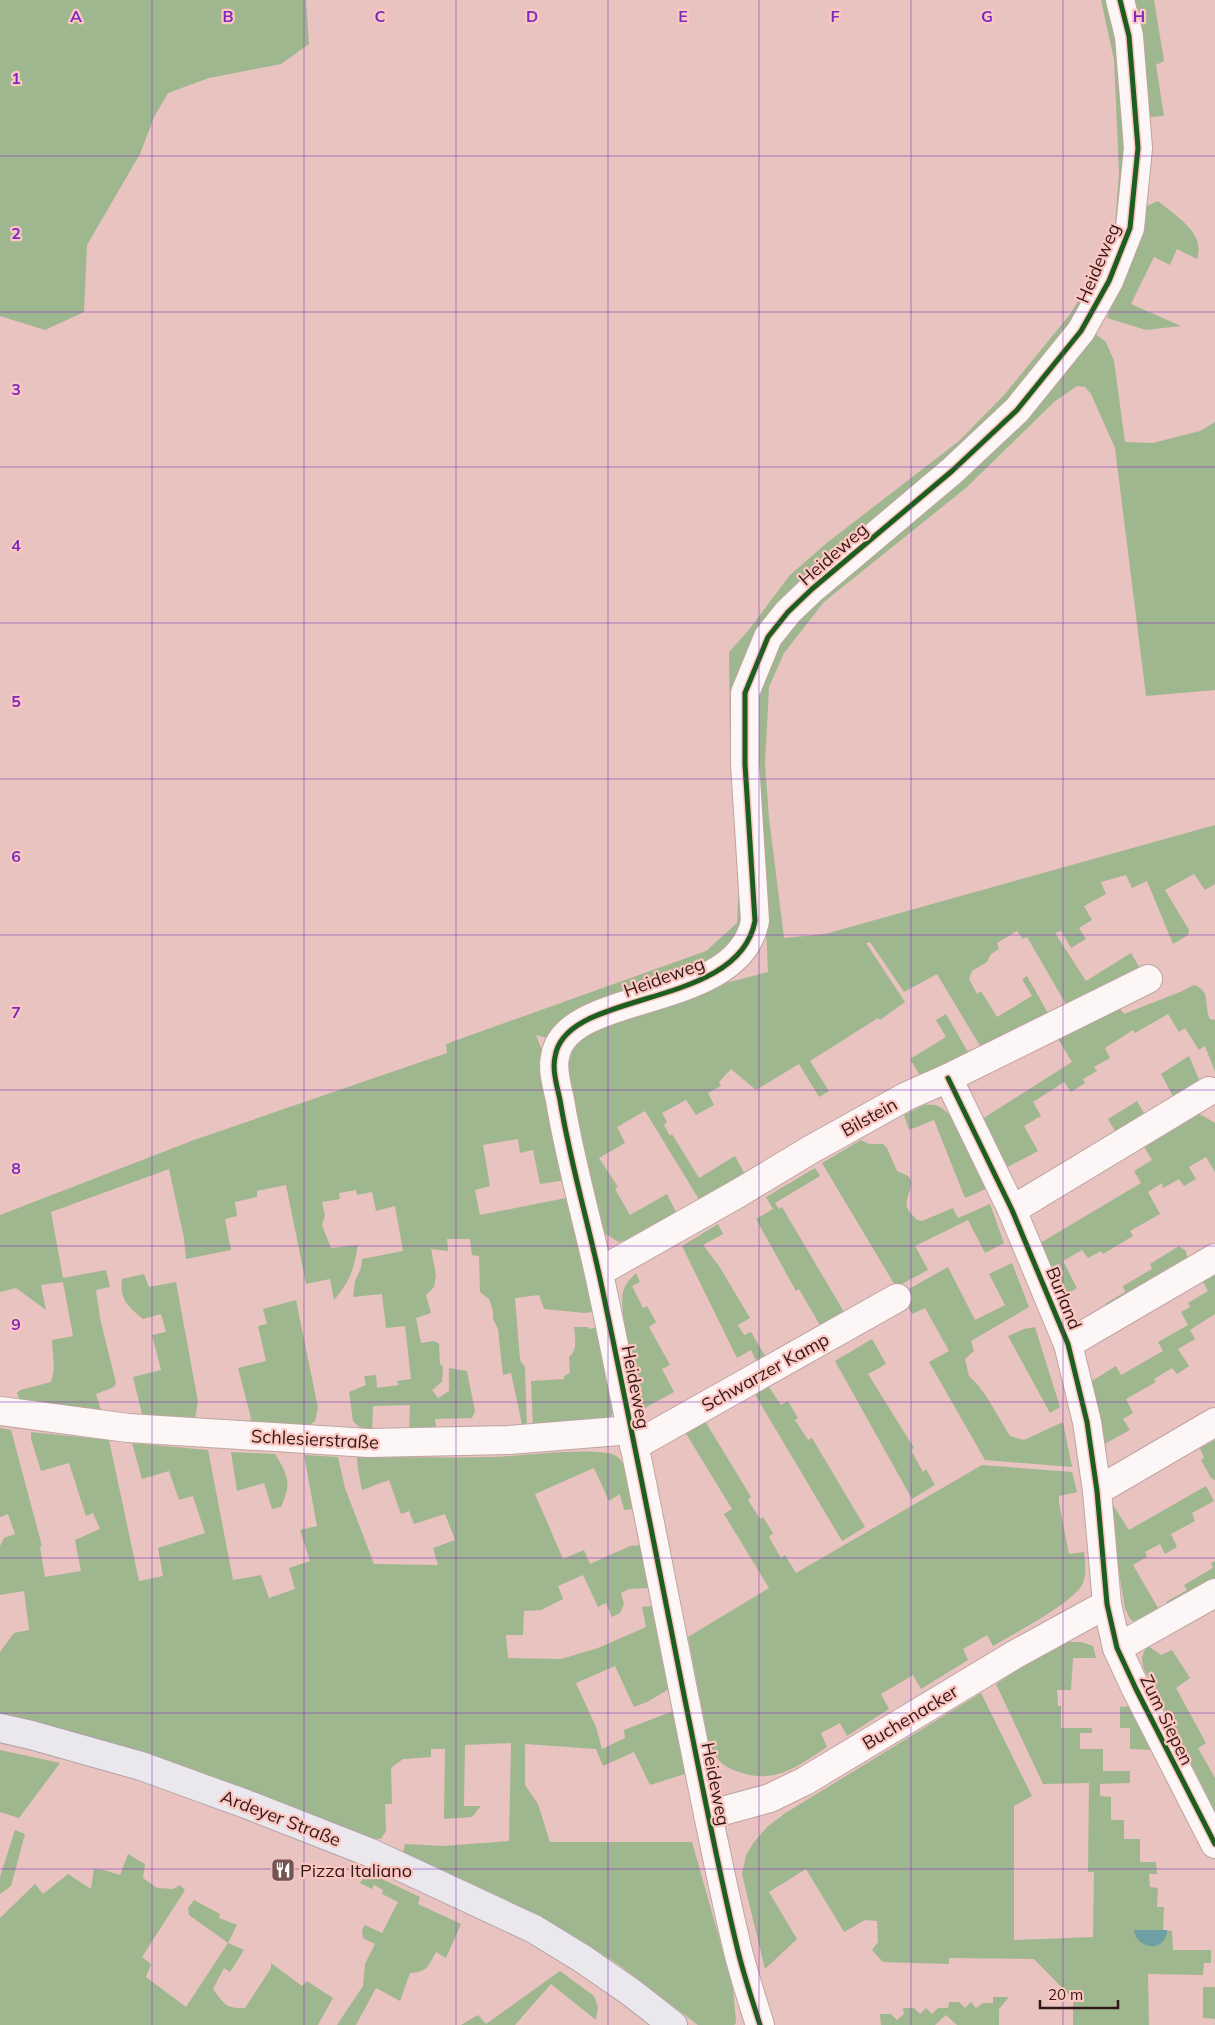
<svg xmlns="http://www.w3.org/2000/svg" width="1215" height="2025" font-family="Mulish,sans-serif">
  <rect width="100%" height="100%" fill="#e8c3c0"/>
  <!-- green -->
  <g fill="#9fb78e" fill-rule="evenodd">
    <polygon points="0,0 306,0 309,44 281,64 209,78 168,93 154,117 140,154 87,245 84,312 45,330 0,316"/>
    <path d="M1101,0H1106L1117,46L1125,156L1119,228L1077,320L1106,342L1114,361L1125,442L1153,443L1200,431L1215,422V690L1146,696L1115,448L1091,394L1085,387L1077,386L1054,402L967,487L824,602L784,653L769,687L765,764L769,818L784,938L825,934L1215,825V884L1205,890L1194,874L1165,890L1189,930L1188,935L1173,944L1147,881L1132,888L1126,875L1101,882L1106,894L1084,906L1092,920L1079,928L1086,939L1071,948L1061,931L1055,933L1086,981L1131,953L1141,970L1067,1006L1027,937L1023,939L1017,931L997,943L999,949L991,954L987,962L972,971L969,979L977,994L981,991L997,1017L1032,996L1022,979L1027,976L1049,1015L980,1046L937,974L904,992L870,942L866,943L905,1002L880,1020L878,1018L810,1061L829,1091L819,1097L799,1064L756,1090L731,1069L719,1082L721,1086L708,1093L714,1105L696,1115L686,1100L662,1113L667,1122L664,1125L670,1136L672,1134L699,1178L735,1156L746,1176L700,1201L645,1111L617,1127L625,1143L599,1158L618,1187L615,1189L630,1215L667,1194L678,1216L633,1238L619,1242L599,1230L566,1070L573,1050L559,1041L536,1035L542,1050L544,1075L566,1180L540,1184L533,1150L520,1153L518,1139L483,1145L490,1186L475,1190L480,1215L571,1197L599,1311L585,1313L544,1309L539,1295L515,1298L520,1360L525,1367L527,1428L523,1429L511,1373L503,1375L498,1329L493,1319V1311L489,1299L480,1292L479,1256L472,1255L470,1239H447L448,1251L431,1249L436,1275L434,1287L426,1295L431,1313L416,1318L421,1343L434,1341L439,1344L440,1364L443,1367L442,1382L432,1390L438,1398L449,1391V1368L467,1371L475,1411L472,1418L435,1419L437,1433L409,1432L410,1405L373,1406L372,1431L362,1430L353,1421L349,1392L366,1385L364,1376L376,1375L377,1388L399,1385L397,1381L411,1379L405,1326L386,1328L382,1294L353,1297L355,1281L361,1268L362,1259L403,1251L395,1206L376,1211L372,1192L357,1195L356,1190L339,1193L340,1199L322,1202L325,1215L322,1225L331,1248L358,1245C354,1268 350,1282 334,1300L330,1279L306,1284L286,1185L257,1191V1197L235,1202L237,1216L225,1219L231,1250L186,1259L184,1238L169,1169L51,1212L63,1278L106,1270L110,1287L96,1290L100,1318L116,1383L114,1387L96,1394L102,1414L21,1405L17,1393L20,1390L51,1382L54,1370L52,1340L73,1336L63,1282L41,1285L46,1310L16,1288L0,1292V1215L194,1140L447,1053L446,1044L706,951L737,923L740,862L730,746L729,652L748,631L790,575L828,542L959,441L1005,394L1071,313L1098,267L1115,226L1119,172L1114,60ZM766,929L768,972L582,1021L715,961L736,940Z"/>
    <polygon points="1128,0 1154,0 1164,61 1156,65 1164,116 1149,117"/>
    <path d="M1158,201C1175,216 1206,232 1197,259L1177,249L1170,265L1154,257L1131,304L1181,326L1146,330L1107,318L1137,244L1145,207Z"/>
    <path d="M1194,985C1212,992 1203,1004 1210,1019L1215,1020V1072L1205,1046L1199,1050L1185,1028L1179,1032L1168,1014L1135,1033L1133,1030L1105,1048L1110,1058L1094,1067L1097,1071L1083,1079L1085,1083L1071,1092L1064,1082L1033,1102L1041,1116L1024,1126L1038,1151L1004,1169L982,1119L1072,1062L1055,1034L1118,1006L1124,1014L1180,992Z"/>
    <polygon points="946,1014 969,1054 920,1075 910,1059 946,1037 936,1020"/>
    <polygon points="1189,1056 1201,1084 1175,1100 1161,1074"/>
    <polygon points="1137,1101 1147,1119 1118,1136 1108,1119"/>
    <path d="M924,1105C930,1105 935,1104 940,1107C957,1114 978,1171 986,1189L965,1198L934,1120L909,1130L904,1115Z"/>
    <polygon points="1193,1110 1215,1123 1215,1172 1206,1157 1189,1167 1196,1179 1184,1186 1179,1179 1163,1188 1162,1183 1148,1192 1160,1214 1130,1231 1133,1236 1103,1254 1101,1251 1088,1258 1082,1250 1063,1261 1077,1288 1069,1293 1071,1297 1059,1302 1037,1245 1141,1183 1134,1171 1152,1160 1141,1141"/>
    <path d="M861,1140L869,1144H883L887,1148L897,1171C900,1173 905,1174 908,1176C917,1185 904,1196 907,1207C909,1212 913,1216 917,1220L922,1221L953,1208L958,1218L990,1204L1004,1243L985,1253L968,1220L915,1246L928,1270L896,1287L822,1163Z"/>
    <polygon points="815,1168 820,1176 775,1203 779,1209 782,1207 844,1312 821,1327 799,1289 796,1291 756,1219 773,1209 766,1197"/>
    <polygon points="718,1224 723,1234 703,1245 719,1266 750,1318 738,1325 744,1335 751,1332 767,1359 758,1364 751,1350 737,1358 682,1246"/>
    <polygon points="1179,1246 1186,1251 1188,1261 1109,1309 1105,1304 1125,1292 1123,1286 1152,1269 1150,1264"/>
    <polygon points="1012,1263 1029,1307 971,1341 974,1351 965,1359 969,1376 978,1385 988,1399 1010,1436 1024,1440 1063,1422 1072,1467 985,1460 929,1362 949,1351 925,1308 912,1314 900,1294 948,1267 975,1320 1005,1305 989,1274"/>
    <polygon points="1215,1268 1215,1314 1190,1330 1195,1339 1178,1349 1189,1366 1177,1374 1172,1368 1154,1379 1156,1382 1126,1399 1133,1413 1123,1419 1130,1430 1099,1447 1087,1384 1116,1366 1121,1375 1163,1351 1158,1342 1188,1325 1181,1312 1190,1307 1188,1303 1208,1291 1200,1277"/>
    <path d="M636,1273L640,1282L632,1286L643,1308L647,1306L656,1322L649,1327L670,1365L662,1369L674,1392L643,1409C638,1385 618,1313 623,1292C625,1284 630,1279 636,1273Z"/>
    <path d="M144,1274L149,1287L176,1282L198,1402L195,1418L189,1422L143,1418L133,1377L161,1370L152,1335L166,1332L161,1314L143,1319C129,1307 119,1300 122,1279Z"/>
    <polygon points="296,1300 318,1408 315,1421 307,1427 248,1426 251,1418 238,1368 266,1361 258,1326 267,1324 263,1309"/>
    <path d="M601,1326L614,1412L609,1419L533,1429L531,1381L564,1379V1376L570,1373L569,1357C578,1350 575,1338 574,1327H588L589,1329Z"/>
    <polygon points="1035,1327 1060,1407 1050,1413 1008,1336 1024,1329"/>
    <polygon points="872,1339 886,1364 868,1374 914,1448 911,1450 923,1472 926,1469 935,1485 912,1499 835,1361"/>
    <polygon points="767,1384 781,1405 788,1401 798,1418 795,1420 808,1440 812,1438 865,1527 842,1541 753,1391"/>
    <path d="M705,1421L751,1497L748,1500L760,1519L763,1517L773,1533L769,1537L781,1558L785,1555L796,1573L982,1465L1072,1472L1077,1492L1059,1496V1503L1069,1554L1084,1552C1085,1562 1087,1573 1083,1583C1075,1602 1013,1634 993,1646L987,1635L963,1649L968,1660L921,1689L913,1675L881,1694L889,1709L847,1736L840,1723L821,1733L827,1747C797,1766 776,1785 739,1772C721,1766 717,1760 709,1744L688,1637L769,1588L724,1514L732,1509L685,1432Z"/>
    <path d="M0,1428L11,1430L42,1546L40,1547L45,1577L81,1571L75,1540L100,1529L93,1513L86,1516L69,1463L41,1471L31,1439V1432L109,1440L139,1581L163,1576L158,1548L205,1533L193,1496L179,1500L169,1471L142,1479L132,1443L208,1450L233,1580L261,1575L269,1598L295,1589L289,1568L310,1561L300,1530L317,1526L304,1455L338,1457L345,1488L374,1564L438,1565L433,1548L455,1540L445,1514L414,1524L409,1511L401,1514L389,1480L362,1490L358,1470L357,1457C403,1457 449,1458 495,1457C519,1456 600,1446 616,1456C629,1463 631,1495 634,1509L624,1510L620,1494L609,1501L594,1468L535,1494L563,1559L584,1550L590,1564L630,1546L642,1545L650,1588L629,1589L621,1593L624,1604L620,1613L612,1617L606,1603L598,1607L583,1575L558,1586L563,1599L541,1610L524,1611L523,1635H506L508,1658L561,1659L598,1648L646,1627L642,1607L653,1606L669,1689L647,1702L634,1707L615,1666L576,1683L596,1727L602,1749L625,1738L624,1730L673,1711L685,1774L650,1785L634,1752L603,1766L596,1749L525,1744V1785L538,1804L550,1842H692L733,1987L736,2023L734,2025H698L618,1964L539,1915L403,1852L405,1844L444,1846L509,1841L511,1743L465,1745L464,1806H481L472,1817L444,1819L445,1749H431V1757L403,1759L391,1768L392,1804H385L386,1831L381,1839L371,1838L224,1782L0,1716V1652L14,1633L29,1630L24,1591L0,1595V1546L4,1538L15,1534L8,1514L0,1517Z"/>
    <polygon points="1215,1440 1215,1480 1211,1478 1201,1460 1204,1458 1200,1448"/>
    <path d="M231,1452L275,1454C288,1475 292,1483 281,1507L272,1509L264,1483L237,1491Z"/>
    <polygon points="1206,1486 1214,1501 1192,1513 1195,1521 1171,1534 1177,1547 1165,1554 1160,1544 1145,1552 1147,1557 1133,1565 1161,1613 1137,1624 1130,1619 1125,1608 1108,1508 1111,1502 1129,1530"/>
    <polygon points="1215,1561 1215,1584 1170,1609 1166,1602 1187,1590 1184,1585 1213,1568 1211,1563"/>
    <polygon points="1061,1642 1081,1642 1093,1646 1096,1658 1073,1658 1071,1690 1057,1690 1058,1706 1061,1706 1061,1728 1092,1728 1092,1733 1080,1733 1080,1749 1103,1749 1103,1771 1130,1771 1130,1783 1100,1784 1100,1796 1111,1797 1111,1820 1124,1820 1124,1839 1140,1839 1140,1862 1156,1862 1157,1874 1149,1874 1150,1887 1158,1888 1157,1907 1164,1907 1163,1930 1172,1931 1173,1950 1211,1950 1211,1963 1204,1963 1203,1975 1148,1974 1149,2025 1073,2025 1073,1999 1034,1959 949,1958 949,1964 883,1962 872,1950 878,1942 877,1921 865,1920 844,1932 806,1869 769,1892 797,1939 765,1969 742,1874 746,1855 754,1842 767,1827 784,1814 981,1693 1032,1796 1014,1806 1014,1940 1093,1937 1094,1872 1088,1872 1089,1783 1043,1784 996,1684"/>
    <polygon points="1147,1645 1161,1655 1172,1650 1190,1678 1176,1688 1206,1743 1198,1748 1215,1778 1215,1812 1143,1667 1142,1657"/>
    <polygon points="1130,1706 1152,1750 1130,1749 1130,1728 1120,1728 1120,1707"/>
    <polygon points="0,1750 60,1763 19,1818 0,1812"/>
    <polygon points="15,1830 25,1834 11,1886 0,1894 0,1877"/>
    <path d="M128,1854L145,1864L143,1878L157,1888L173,1889L180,1885L185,1890L142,1957L151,1964L146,1977L186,2007L228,1943L189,1915L188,1908L194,1900L220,1914L219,1918L237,1925L228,1943L244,1950L230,1972L224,1968L213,1989C224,2004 226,2009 245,2008L271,1968V1963L302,1986L307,1981L333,1998L318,2025H0V1918L35,1884L43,1894L68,1874L91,1889L94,1869L104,1870L120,1875Z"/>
    <path d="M367,1872L420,1897L418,1904L461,1924L446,1958L436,1952C428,1966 428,1972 410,1973L400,2001L376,1988L356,2025H337L363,1986L365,1964L375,1944L363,1938L362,1930L365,1925L382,1933L398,1902L382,1894L383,1890L374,1885L372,1889L360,1883Z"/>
    <polygon points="560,1971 594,1996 598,2007 596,2020 551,1984 515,2025 461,2025 478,2015 486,2024"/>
    <polygon points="1203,1987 1215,1987 1215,2019 1203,2018"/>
    <polygon points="993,1997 1009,1997 999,2009 999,2025 957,2025 946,2015 935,2025 881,2025 880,2014 891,2014 897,2020 904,2014 903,2008 914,2008 920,2014 926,2008 932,2014 938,2008 948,2008 949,2002 959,2002 965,2008 971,2002 976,2008 983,2003 993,2003"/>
  </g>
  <!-- water -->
  <path fill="#6e9fa5" d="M1134,1930H1167C1166,1953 1137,1950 1134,1930Z"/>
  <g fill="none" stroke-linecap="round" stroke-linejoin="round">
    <!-- minor casing -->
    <g stroke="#c0a4a1" stroke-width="30">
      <g id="minor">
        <polyline points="948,1078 1012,1210 1068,1344 1087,1422 1097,1491 1107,1604 1117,1648 1136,1689 1215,1844"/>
        <polyline points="1012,1210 1209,1091"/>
        <polyline points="599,1272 737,1194 810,1150 907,1096 948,1078 1148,979"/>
        <polyline points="1068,1344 1215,1258"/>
        <polyline points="0,1411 128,1428 369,1443 509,1440 631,1430"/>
        <polyline points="634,1446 897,1298"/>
        <polyline points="1097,1491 1215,1422"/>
        <polyline points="1117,1648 1215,1593"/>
        <polyline points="708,1815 770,1798 805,1781 1014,1655 1107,1604"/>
        <path d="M760,2025C752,1999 743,1973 737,1947C717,1864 701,1779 684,1695C657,1558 630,1420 601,1283C588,1222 570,1162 560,1100C557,1086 552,1070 555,1057C565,988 738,1011 755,921L745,764V693L768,637L788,612L812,589L952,471L1017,410L1081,331L1109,281L1130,228L1138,148L1129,36L1120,0"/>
      </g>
    </g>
    <!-- major casing -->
    <g stroke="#b0a2a8" stroke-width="30">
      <polyline id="major" points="0,1728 31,1735 141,1766 246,1804 371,1853 534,1929 583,1959 632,1993 673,2025"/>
    </g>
    <!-- minor -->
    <use href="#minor" stroke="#fcf6f6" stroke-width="28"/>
    <!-- major -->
    <use href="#major" stroke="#ebe8ed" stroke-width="28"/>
    <!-- cycleway casing -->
    <g stroke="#fcc6c1" stroke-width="8">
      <g id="cycleway">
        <polyline points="948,1078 1012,1210 1068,1344 1087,1422 1097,1491 1107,1604 1117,1648 1136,1689 1215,1844"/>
        <path d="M760,2025C752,1999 743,1973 737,1947C717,1864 701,1779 684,1695C657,1558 630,1420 601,1283C588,1222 570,1162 560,1100C557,1086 552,1070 555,1057C565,988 738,1011 755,921L745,764V693L768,637L788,612L812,589L952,471L1017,410L1081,331L1109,281L1130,228L1138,148L1129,36L1120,0"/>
      </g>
    </g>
    <!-- cycleway -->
    <use href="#cycleway" stroke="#1b5e20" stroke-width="5"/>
  </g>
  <!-- grid -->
  <path fill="none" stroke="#7b2cbf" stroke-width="1" stroke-opacity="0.55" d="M152,0V2025M304,0V2025M456,0V2025M608,0V2025M759,0V2025M911,0V2025M1063,0V2025M0,156H1215M0,312H1215M0,467H1215M0,623H1215M0,779H1215M0,935H1215M0,1090H1215M0,1246H1215M0,1402H1215M0,1558H1215M0,1713H1215M0,1869H1215"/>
  <!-- icons -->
  <defs>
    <g id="restaurant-square" transform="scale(1.25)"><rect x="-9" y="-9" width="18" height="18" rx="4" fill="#725453" stroke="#fcc6c1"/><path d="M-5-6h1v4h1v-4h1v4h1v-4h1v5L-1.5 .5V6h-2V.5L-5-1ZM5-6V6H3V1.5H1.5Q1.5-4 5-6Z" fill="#fff"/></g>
  </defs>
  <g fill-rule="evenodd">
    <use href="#restaurant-square" x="283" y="1870"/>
  </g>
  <g text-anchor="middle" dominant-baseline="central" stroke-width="4.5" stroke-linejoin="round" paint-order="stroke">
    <!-- street labels -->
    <g font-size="18" fill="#321918" stroke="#fcc6c1">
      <text transform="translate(1098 263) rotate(-67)">Heideweg</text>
      <text transform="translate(833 554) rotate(-41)">Heideweg</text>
      <text transform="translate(664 977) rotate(-20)">Heideweg</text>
      <text transform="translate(869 1117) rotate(-29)">Bilstein</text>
      <text transform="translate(1064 1298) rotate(68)">Burland</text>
      <text transform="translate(765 1372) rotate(-29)">Schwarzer Kamp</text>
      <text transform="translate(636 1387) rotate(79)">Heideweg</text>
      <text transform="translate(315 1439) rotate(3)">Schlesierstraße</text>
      <text transform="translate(910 1717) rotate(-31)">Buchenacker</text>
      <text transform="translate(1167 1720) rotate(64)">Zum Siepen</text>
      <text transform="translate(716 1784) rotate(79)">Heideweg</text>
      <text transform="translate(281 1818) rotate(21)">Ardeyer Straße</text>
    </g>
    <!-- poi labels -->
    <g font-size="18" fill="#321918" stroke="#fcc6c1" text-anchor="start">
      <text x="300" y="1870">Pizza Italiano</text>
    </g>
  </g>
  <g font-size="16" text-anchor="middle" font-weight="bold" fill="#7b2cbf" stroke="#fcc6c1" stroke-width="4.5" stroke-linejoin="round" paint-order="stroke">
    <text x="76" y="22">A</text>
    <text x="228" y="22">B</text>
    <text x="380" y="22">C</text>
    <text x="532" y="22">D</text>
    <text x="683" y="22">E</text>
    <text x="835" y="22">F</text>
    <text x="987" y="22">G</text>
    <text x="1139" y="22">H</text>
    <text x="16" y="84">1</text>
    <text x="16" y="239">2</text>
    <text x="16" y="395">3</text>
    <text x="16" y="551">4</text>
    <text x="16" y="707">5</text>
    <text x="16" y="862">6</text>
    <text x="16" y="1018">7</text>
    <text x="16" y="1174">8</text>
    <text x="16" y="1330">9</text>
  </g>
  <!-- scale -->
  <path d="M1040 2000v8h78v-8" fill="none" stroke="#321918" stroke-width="2.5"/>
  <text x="1048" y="2000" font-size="15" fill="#321918" stroke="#fcc6c1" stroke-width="4" paint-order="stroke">20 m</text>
</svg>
